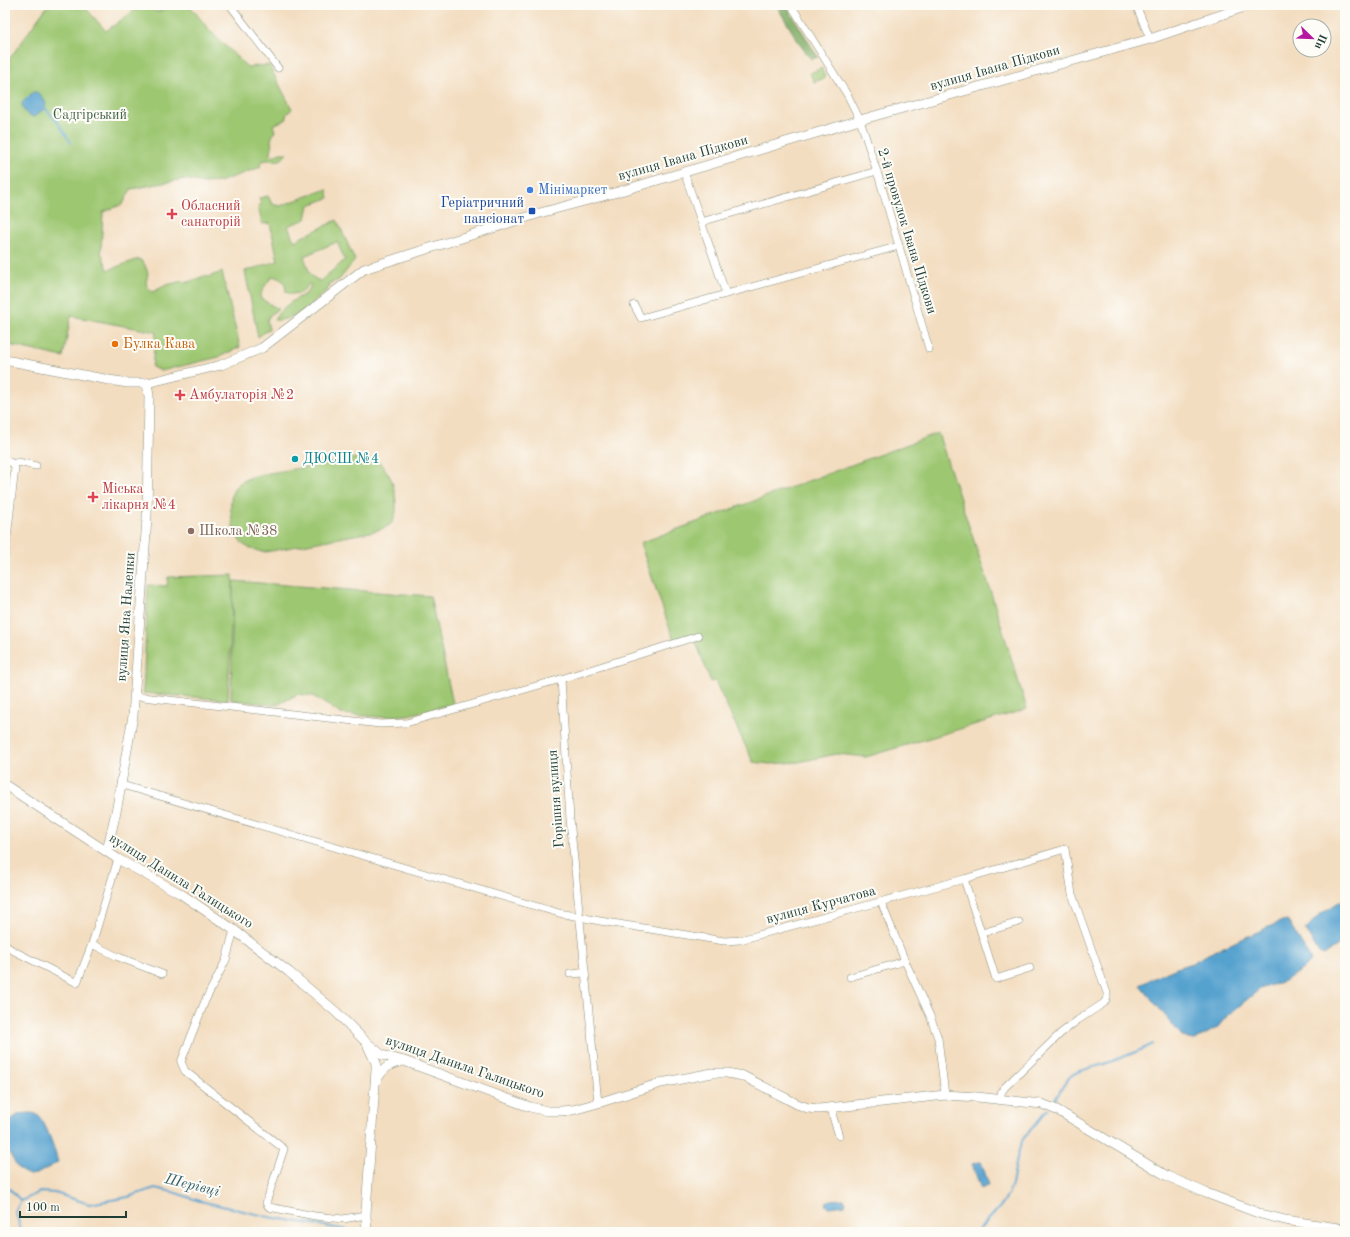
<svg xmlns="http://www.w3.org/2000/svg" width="1350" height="1237" font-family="'Old Standard TT',serif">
  <rect width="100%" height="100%" fill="#fdfcf7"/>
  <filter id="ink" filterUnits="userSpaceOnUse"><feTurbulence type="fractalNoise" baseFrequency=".025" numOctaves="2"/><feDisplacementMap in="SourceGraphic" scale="8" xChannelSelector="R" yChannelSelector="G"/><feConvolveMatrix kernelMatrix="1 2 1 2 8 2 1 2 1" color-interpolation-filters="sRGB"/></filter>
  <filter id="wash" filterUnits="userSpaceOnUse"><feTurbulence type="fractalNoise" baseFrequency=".012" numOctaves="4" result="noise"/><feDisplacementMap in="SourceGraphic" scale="16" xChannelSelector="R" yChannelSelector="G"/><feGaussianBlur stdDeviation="0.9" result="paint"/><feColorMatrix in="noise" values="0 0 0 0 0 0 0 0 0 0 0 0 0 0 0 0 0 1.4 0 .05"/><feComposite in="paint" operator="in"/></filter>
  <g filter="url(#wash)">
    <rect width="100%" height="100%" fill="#f3ddc0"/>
    <!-- green -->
    <g fill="#9ec772" stroke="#5e8253" fill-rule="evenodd">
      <path d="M48,5H83L106,31L142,5L158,12L173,5H189C198,15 206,27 216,37C226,47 237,56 247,67L269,65L292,109L286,115L287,119L273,125L275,131C267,143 275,143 270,155L272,157L280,153H287C279,167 271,156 261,162L260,167L258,168L219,182L205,183L184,179L131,189L123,204L103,212L101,252L108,270L139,259L144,263L148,273L146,283L148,288L153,292L166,285L183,281L186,283L204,276L208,277L222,272L240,347L219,357L161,371L152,367L156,332L71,316L63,357L5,344V65Z"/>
      <polygon points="822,68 825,78 814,82 810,73"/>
      <path d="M327,189L329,198L309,205L306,219L288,226L294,241L337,220L355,260L339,280L328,284L330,287C316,301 294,322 274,320C282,306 294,300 307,293L311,285L309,284L301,293L291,294L286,292C285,280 283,280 273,276C267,282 262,289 260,298L278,309L271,314L267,320L269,329L258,337L245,271L278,261L270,223L262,224L258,206L261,205L259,198L268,196L272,204L280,206ZM337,242L345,260L320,281L314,278L310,274L304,256Z"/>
      <polygon points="938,433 989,586 1027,709 866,757 836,754 799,762 770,764 753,762 715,681 711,682 693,634 674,641 640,543"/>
      <path d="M356,458L378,461C383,466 388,472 391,479C395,488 399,512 393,521C390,527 381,529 375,531L266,552C248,550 237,544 233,526C231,515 228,492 237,485C251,473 275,473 293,469C314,466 335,462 356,458Z"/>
      <polygon points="233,575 233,581 430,596 453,704 408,715 379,717 341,714 313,696 298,694 277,705 231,700 233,582 228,700 143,693 148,585 167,586 168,577"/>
    </g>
    <!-- forest -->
    <polygon fill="#7eac64" stroke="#4e744c" points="776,5 786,5 818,57 811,59 801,46"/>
    <!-- water -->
    <g fill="#57a2cf" stroke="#3b7082">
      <path d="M33,92C40,91 42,98 46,103L45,108L34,117C27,116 22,110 22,103Z"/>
      <polygon points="1345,898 1345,940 1324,955 1319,953 1305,930 1319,915"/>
      <polygon points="1287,920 1310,958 1311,961 1306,967 1284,981 1260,989 1227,1016 1217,1028 1210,1032 1194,1040 1188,1039 1182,1036 1140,985 1158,976 1179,967 1192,963 1208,954 1282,921"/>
      <path d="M29,1113C31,1113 34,1113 36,1114C46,1120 55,1151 58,1162L55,1164L37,1174L29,1175L21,1171L17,1167L5,1145V1124L19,1114Z"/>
      <polygon points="981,1161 989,1185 981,1189 972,1164"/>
      <polygon points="844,1199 846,1201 845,1205 830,1207 825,1205 826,1202 831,1200"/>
    </g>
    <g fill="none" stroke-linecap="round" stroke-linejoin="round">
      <!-- stream -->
      <g stroke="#57a2cf" stroke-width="2">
        <polyline points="45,108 59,124 71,143"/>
        <path d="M1052,1104C1059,1095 1062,1085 1069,1078C1075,1070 1097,1067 1107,1063C1122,1057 1138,1052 1153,1044"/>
        <polyline points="5,1155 7,1186 21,1201"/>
        <polyline points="22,1232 15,1211 21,1201 40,1192 55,1193 89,1204 128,1197 155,1188 173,1192 200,1201 269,1217 361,1232"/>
        <polyline points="977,1232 1000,1207 1007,1197 1012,1184 1018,1153 1023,1139 1048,1109"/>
      </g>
    </g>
  </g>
  <g filter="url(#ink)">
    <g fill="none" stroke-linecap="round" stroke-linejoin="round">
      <!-- minor casing -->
      <g stroke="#898d7a" stroke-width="8">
        <g id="minor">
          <polyline points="230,5 278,68"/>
          <polyline points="791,5 848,96 860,120 880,181 929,349"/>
          <polyline points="1136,5 1150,39"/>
          <polyline points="684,172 726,294"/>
          <polyline points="701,222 877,171"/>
          <polyline points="634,305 641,318 726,294 899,246"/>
          <polyline points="5,460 14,464 18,462 36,466"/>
          <polyline points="5,555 15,468 14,464"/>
          <polyline points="561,679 570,819 598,1103"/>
          <polyline points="134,696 380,724 406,723 561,679 698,636"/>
          <polyline points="122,785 559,913 600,921 724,941 740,940 964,879 1065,849 1072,894 1107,993 1107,998 1104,1003 1078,1020 1061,1033 1005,1087 1001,1093 1001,1099"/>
          <polyline points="964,879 996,979 1030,968"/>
          <polyline points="881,902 905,961 930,1016 938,1038 945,1095"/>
          <polyline points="234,930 226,960 205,1001 181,1062 185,1071 284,1149 266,1203 269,1207 315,1216 343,1219 366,1215"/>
          <polyline points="982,933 1019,922"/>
          <polyline points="92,944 116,956 162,974"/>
          <polyline points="5,945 12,950 77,983 92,944 118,859"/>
          <polyline points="570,974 585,973"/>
          <polyline points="850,977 905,961"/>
          <polyline points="832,1108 833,1117 839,1136"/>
        </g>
      </g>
      <!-- tertiary casing -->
      <g stroke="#898d7a" stroke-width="10">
        <g id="tertiary">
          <polyline points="5,360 109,380 128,383 147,383 221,365 262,348 364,269 540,213 614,193 860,120 1150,39 1250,5"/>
          <polyline points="5,785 118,859 181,894 234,930 289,972 336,1012 365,1041 382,1055 404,1061 530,1107 547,1111 561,1111 573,1110 598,1103 661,1083 712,1073 727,1073 743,1076 797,1104 808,1108 819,1109 945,1095 977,1097 1042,1104 1057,1110 1167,1176 1206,1193 1261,1214 1285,1220 1345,1229"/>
          <polyline points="107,851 117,807 133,716 147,518 149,396 147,383"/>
          <path d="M376,1081C384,1067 388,1065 403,1061"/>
          <polyline points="367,1232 366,1215 367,1196 376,1070 376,1063 368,1046"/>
        </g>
      </g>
      <!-- minor -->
      <use href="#minor" stroke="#fff" stroke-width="7"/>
      <!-- tertiary -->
      <use href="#tertiary" stroke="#fff" stroke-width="9"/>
    </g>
  </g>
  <!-- markers -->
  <circle fill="#3f7fe0" stroke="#fdfcf7" stroke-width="1.5" cx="530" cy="190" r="4"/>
  <rect fill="#1a4fb4" stroke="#fdfcf7" stroke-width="1.5" x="528" y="207" width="8" height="8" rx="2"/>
  <g fill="#e0444e" stroke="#fdfcf7" stroke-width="1.5">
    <path d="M170 208h4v4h4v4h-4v4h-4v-4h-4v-4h4z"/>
    <path d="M178 389h4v4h4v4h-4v4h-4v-4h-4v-4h4z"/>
    <path d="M91 491h4v4h4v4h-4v4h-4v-4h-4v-4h4z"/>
  </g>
  <circle fill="#e8710a" stroke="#fdfcf7" stroke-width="1.5" cx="115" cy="344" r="4"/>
  <circle fill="#0f9aa8" stroke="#fdfcf7" stroke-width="1.5" cx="295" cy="459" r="4"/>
  <circle fill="#8d6e63" stroke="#fdfcf7" stroke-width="1.5" cx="191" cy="531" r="4"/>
  <g text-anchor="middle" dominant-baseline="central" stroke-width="4" stroke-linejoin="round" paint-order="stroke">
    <!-- street labels -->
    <g font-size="14" fill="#1f3d34" stroke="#fdfcf7">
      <text transform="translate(995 68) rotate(-16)">вулиця Івана Підкови</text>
      <text transform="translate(683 158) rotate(-16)">вулиця Івана Підкови</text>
      <text transform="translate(907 231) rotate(73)">2-й провулок Івана Підкови</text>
      <text transform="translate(126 617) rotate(-86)">вулиця Яна Налепки</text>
      <text transform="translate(556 799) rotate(-94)">Горішня вулиця</text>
      <text transform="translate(181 881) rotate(32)">вулиця Данила Галицького</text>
      <text transform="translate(821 905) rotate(-15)">вулиця Курчатова</text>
      <text transform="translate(465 1067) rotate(19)">вулиця Данила Галицького</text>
    </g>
    <!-- park labels -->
    <g font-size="14" fill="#3f6044" stroke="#fdfcf7">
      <text x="90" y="115">Садгірський</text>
    </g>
    <!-- shop labels -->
    <g font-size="14" fill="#366cbe" stroke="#fdfcf7" text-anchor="start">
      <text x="538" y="190">Мінімаркет</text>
    </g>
    <!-- transit labels -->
    <g font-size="14" fill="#164399" stroke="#fdfcf7" text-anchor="end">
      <text x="524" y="203">Геріатричний<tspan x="524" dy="16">пансіонат</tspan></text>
    </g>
    <!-- health labels -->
    <g font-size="14" fill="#be3a42" stroke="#fdfcf7" text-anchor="start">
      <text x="181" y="206">Обласний<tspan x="181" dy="16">санаторій</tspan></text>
      <text x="189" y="395">Амбулаторія №2</text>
      <text x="102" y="489">Міська<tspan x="102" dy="16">лікарня №4</tspan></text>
    </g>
    <!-- food labels -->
    <g font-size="14" fill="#c56008" stroke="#fdfcf7" text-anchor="start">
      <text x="123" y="344">Булка Кава</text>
    </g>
    <!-- culture labels -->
    <g font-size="14" fill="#0d838f" stroke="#fdfcf7" text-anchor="start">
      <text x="303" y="459">ДЮСШ №4</text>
    </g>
    <!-- education labels -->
    <g font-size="14" fill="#785e54" stroke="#fdfcf7" text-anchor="start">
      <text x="199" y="531">Школа №38</text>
    </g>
    <!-- water labels -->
    <g font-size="15" font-style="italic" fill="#33606a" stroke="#fdfcf7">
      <text transform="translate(192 1186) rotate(14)">Шерівці</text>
    </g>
  </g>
  <!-- margin -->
  <rect width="1350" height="1237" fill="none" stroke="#fdfcf7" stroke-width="20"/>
  <!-- north arrow -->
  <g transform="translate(1312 38) rotate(113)"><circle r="19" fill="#fdfcf7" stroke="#a4b0a9"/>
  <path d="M0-3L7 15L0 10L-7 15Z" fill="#b5179e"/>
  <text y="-6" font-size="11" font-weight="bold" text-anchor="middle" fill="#1f3d34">Пн</text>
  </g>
  <!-- scale -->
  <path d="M20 1211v6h106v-6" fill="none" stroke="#1f3d34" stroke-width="2"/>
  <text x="26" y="1211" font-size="12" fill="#1f3d34" stroke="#fdfcf7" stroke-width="3" paint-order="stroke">100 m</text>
</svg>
